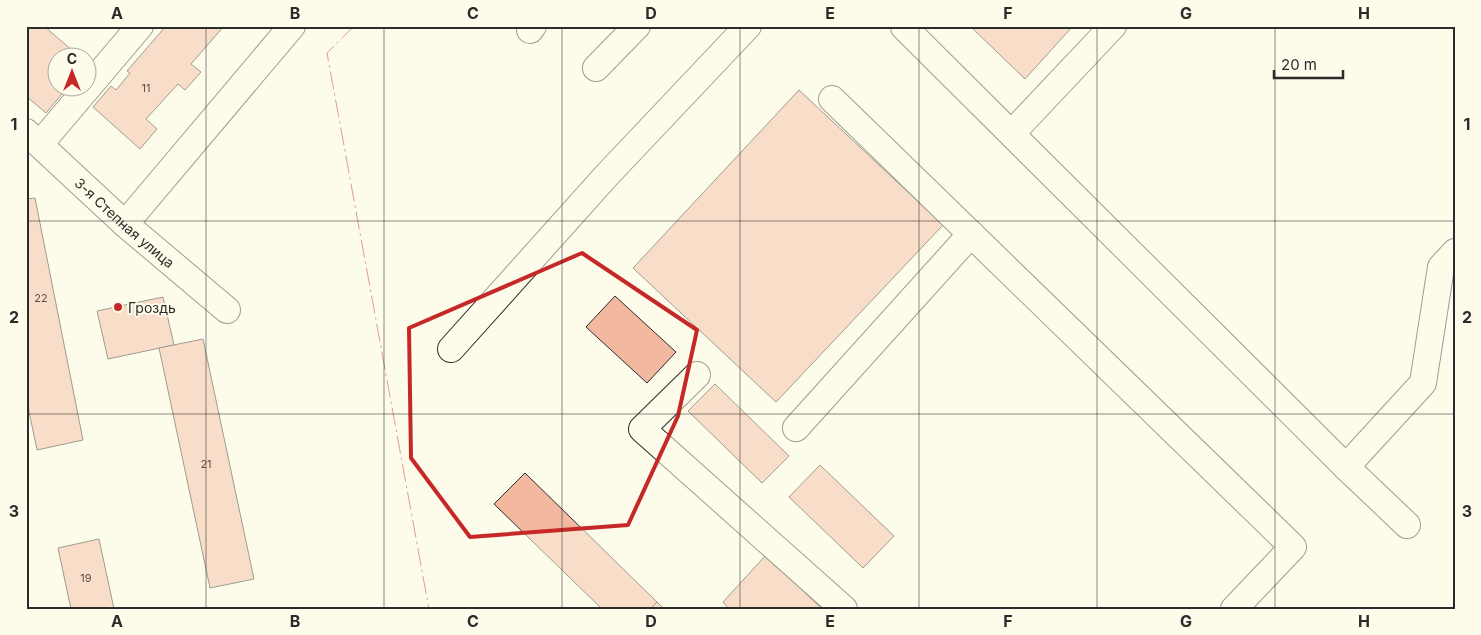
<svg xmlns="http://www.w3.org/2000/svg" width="1481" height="635" font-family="Inter,sans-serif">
  <rect width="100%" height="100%" fill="#fdfbea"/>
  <!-- building -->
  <g fill="#f2b8a0" stroke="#2b2b2b">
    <polygon points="26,26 44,26 81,58 58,58 58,88 67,88 46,113 26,96"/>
    <polygon points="166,26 224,26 191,64 201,72 185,90 178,84 146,119 157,129 140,149 93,107 111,86 116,90 130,73 127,71"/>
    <polygon points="970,26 1073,26 1025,79"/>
    <polygon points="799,90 943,225 776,402 633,268"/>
    <polygon points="35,198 83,440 37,450 26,397 26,199"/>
    <polygon points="615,296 676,352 647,383 586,327"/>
    <polygon points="163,297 174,345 108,359 97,311"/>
    <polygon points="203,339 254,579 210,588 159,348"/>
    <polygon points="715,384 789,456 762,483 688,411"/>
    <polygon points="820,465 894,536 863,568 789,497"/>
    <polygon points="525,473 657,602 650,609 602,609 494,504"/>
    <polygon points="99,539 114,609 71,609 58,548"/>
    <polygon points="766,555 822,609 729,609 723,602"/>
    <polygon points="657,602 664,609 650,609"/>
  </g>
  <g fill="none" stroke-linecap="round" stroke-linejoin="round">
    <!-- minor casing -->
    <g stroke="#2b2b2b" stroke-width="28">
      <g id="minor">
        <polyline points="904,27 1346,467 1407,525"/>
        <polyline points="530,30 533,26"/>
        <polyline points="596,68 637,26"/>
        <polyline points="832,99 1293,547 1234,609"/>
        <path id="s1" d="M26,132L125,224L227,310"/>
        <polyline points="1012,133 1113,26"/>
        <polyline points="40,144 140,26"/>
        <polyline points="125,224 292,26"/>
        <polyline points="451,349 607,175 748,26"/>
        <polyline points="697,375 642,429 844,609"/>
        <polyline points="796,428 971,234"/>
        <polyline points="1346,467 1423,383 1441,267 1455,252"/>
      </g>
    </g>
    <!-- minor -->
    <use href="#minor" stroke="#fdfbea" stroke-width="26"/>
    <!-- power -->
    <polyline stroke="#c62828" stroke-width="1" stroke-dasharray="18 4 2.5 4" stroke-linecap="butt" points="354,26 327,53 429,609"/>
  </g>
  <!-- marked area -->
  <path d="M0 0H1481V635H0ZM582,253L697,330L678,416L628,525L470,537L411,458L409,328Z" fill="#fdfbea" fill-opacity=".55" fill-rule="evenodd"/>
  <path fill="none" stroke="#c62828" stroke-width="4" stroke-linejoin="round" d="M582,253L697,330L678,416L628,525L470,537L411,458L409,328Z"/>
  <!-- grid -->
  <path fill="none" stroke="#2b2b2b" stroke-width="1" stroke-opacity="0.55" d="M206,26V609M384,26V609M562,26V609M740,26V609M919,26V609M1097,26V609M1275,26V609M26,221H1455M26,414H1455"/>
  <!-- markers -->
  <circle fill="#c62828" stroke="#fdfbea" stroke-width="2" cx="118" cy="307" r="5"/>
  <g text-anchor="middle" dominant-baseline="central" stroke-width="4" stroke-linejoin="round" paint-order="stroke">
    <!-- number labels -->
    <g font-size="11" fill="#5d4e48">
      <text x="146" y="88">11</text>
      <text x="41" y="298">22</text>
      <text x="206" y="464">21</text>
      <text x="86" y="578">19</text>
    </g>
    <!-- street labels -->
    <g font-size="14" fill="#2b2b2b" stroke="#fdfbea">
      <text stroke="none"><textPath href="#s1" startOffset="134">3-я Степная улица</textPath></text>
    </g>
    <!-- poi labels -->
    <g font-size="14" fill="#2b2b2b" stroke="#fdfbea" text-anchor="start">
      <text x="128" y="307">Гроздь</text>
    </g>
  </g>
  <!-- border -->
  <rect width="1481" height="635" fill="none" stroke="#fdfbea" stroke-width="55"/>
  <!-- north arrow -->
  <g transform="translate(72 72)"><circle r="24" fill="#fdfbea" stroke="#a9a89e"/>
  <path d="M0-4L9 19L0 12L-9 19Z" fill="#c62828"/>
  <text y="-8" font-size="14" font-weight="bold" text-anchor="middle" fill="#2b2b2b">С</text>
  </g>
  <!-- scale -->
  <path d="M1274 70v8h69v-8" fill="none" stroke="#2b2b2b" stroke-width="2.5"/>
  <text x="1281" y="70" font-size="15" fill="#2b2b2b" stroke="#fdfbea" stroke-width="4" paint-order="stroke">20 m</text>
  <rect x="28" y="28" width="1426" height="580" fill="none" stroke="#2b2b2b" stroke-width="2"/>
  <g font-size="16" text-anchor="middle" font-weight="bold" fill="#2b2b2b">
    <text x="117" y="19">A</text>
    <text x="295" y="19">B</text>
    <text x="473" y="19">C</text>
    <text x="651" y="19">D</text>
    <text x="830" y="19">E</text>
    <text x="1008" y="19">F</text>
    <text x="1186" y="19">G</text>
    <text x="1364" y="19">H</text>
    <text x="14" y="130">1</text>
    <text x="1467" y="130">1</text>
    <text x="14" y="323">2</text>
    <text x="1467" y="323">2</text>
    <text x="14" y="517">3</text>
    <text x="1467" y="517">3</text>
    <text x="117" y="627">A</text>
    <text x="295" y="627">B</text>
    <text x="473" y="627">C</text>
    <text x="651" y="627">D</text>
    <text x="830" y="627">E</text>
    <text x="1008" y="627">F</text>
    <text x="1186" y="627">G</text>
    <text x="1364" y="627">H</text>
  </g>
</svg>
